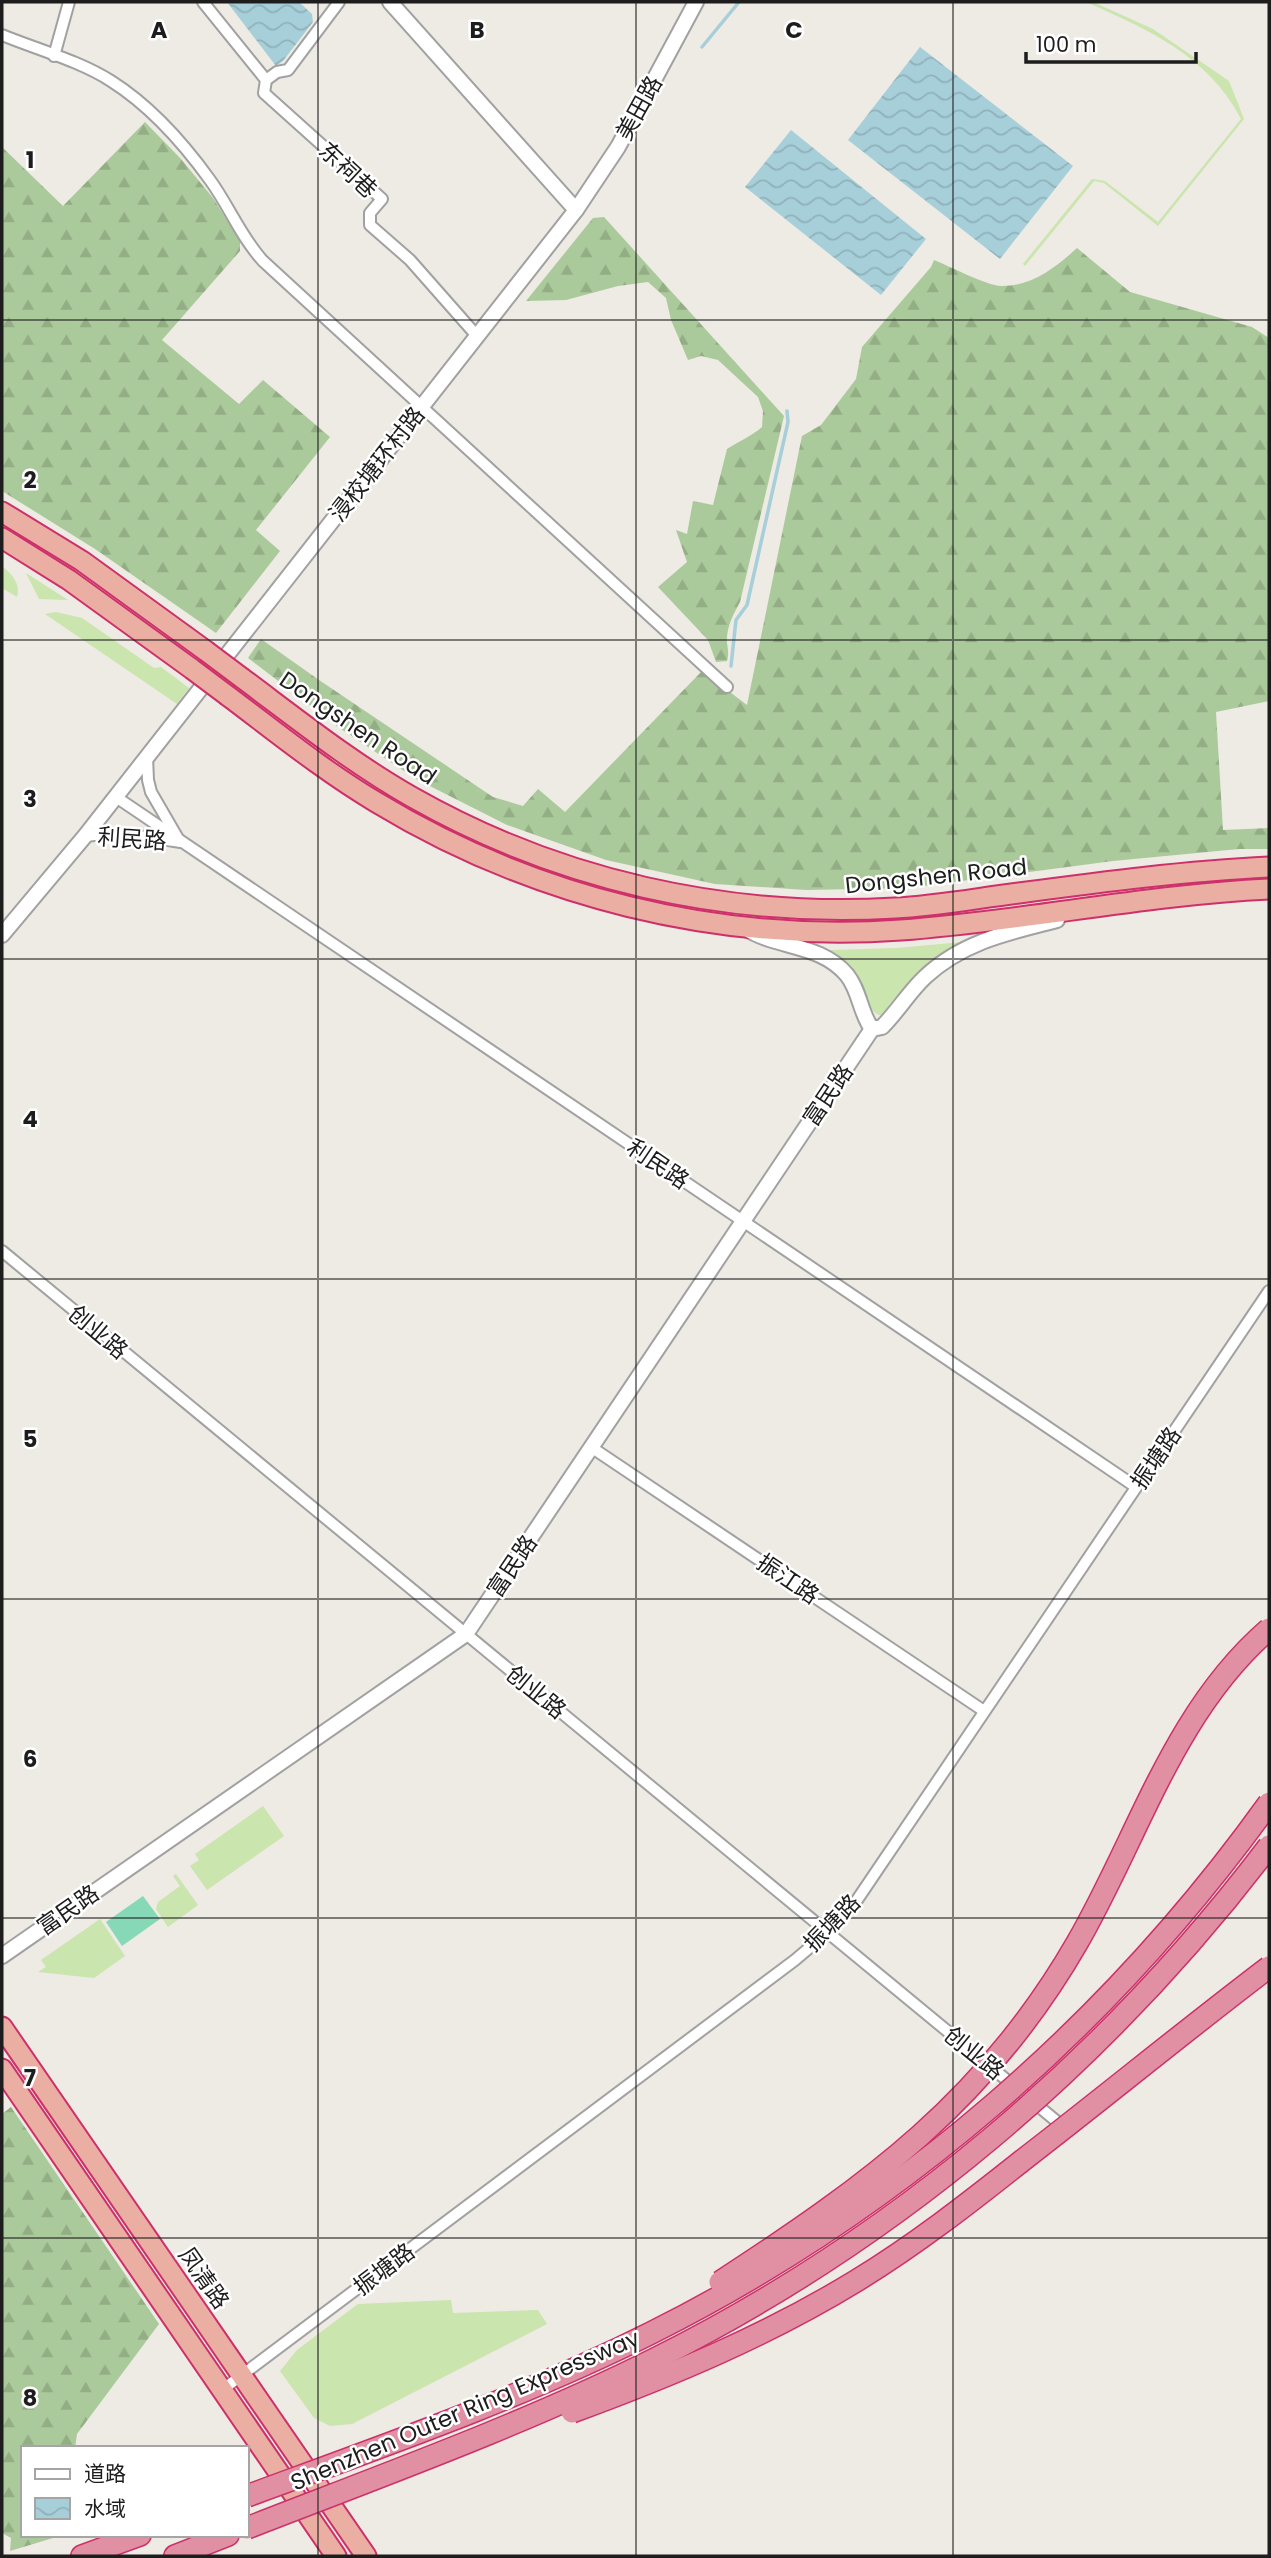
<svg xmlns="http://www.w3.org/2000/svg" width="1271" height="2558" font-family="Poppins,'Noto Sans SC',sans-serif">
  <defs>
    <pattern id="forest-firs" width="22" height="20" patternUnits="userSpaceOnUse" patternTransform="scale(1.75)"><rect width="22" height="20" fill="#abca9b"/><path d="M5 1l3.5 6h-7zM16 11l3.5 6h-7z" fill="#93ad85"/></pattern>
    <pattern id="water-waves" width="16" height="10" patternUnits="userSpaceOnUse" patternTransform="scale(1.75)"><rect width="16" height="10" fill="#a7cfd9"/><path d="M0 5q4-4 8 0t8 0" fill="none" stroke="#8fb1ba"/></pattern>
  </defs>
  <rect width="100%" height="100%" fill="#eeeae4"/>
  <!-- grass -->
  <g fill="#cae5ad">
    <path d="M1086,2H1093L1153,29L1229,81L1244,119L1158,226L1104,183L1094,181L1025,266L1023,264L1092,179L1105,181L1158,222L1241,119C1209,56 1147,29 1086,2Z"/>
    <path d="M2,566C12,575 21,583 17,597L2,588Z"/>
    <polygon points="26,573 68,600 39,599"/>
    <polygon points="56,612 82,618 154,668 161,667 189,688 177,704 45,614"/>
    <path d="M963,942L883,1016C865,1013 866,988 857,975C851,965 841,958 831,952V950L897,948Z"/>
    <polygon points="263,1806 284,1836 207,1890 190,1866 199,1860 195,1854"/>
    <polygon points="176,1874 198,1905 168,1927 156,1909 158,1902 180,1886 173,1876"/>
    <polygon points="100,1919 125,1956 94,1978 38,1972 46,1967 41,1960"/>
    <polygon points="451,2300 453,2313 538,2310 547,2324 352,2424 330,2426 314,2418 280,2371 297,2350 358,2304"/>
  </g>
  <!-- forest -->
  <g fill="url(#forest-firs)">
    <polygon points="145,122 181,159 213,198 240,241 240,251 162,340 239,404 263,380 330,437 256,530 280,551 216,633 95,549 2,491 2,147 63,206"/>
    <path d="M604,217L784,416L740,602C733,615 726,628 727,643C728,650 729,654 727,661L716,662L708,640L658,587L687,562L676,530L687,534L693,501L713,505L727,449C739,441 752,436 762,427L763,411L758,397L718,360L701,356L688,360L671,320L666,298L648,282L618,286L566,300L526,301L593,218Z"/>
    <path d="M1077,248L1130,292L1252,327L1269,338V701L1216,712L1223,830L1269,828V849H1239L1113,861L909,888L806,890L715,884L606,860L507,825L416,779L341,729L248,658L261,639L319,680L493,797L523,806L538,789L565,812L702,671L747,705L802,436L821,425L856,379L862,347L931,267L934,260C949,266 986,285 1000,286C1031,287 1055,268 1077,248Z"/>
    <polygon points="11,2107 159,2324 77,2434 75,2448 23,2448 23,2535 63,2535 10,2551 11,2538 2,2533 2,2114"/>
  </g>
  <!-- pitch -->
  <polygon fill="#87d8b6" points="143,1896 160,1919 122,1946 106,1922"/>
  <!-- water -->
  <g fill="url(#water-waves)">
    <polygon points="227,2 299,2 312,14 313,22 283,61 276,66"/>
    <polygon points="920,47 1073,166 1000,259 848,140"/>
    <polygon points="791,130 926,239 881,295 745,187"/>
  </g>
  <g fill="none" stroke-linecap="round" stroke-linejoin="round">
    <!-- stream -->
    <g stroke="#a7cfd9" stroke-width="3.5">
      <polyline points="702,47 739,2"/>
      <polyline points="731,666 736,620 747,605 788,422 787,411"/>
    </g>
    <!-- minor casing -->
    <g stroke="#a1a1a1" stroke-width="14">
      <g id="minor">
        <polyline points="203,2 266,80 264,93 382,199 370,213 370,225 410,260 477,336"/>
        <path d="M2,35C36,49 80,61 111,81C149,105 184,144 210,180C229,206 241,237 263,261L727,687"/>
        <polyline points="54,56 69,2"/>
        <polyline points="266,80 277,72 288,70 339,2"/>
        <polyline points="116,797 1136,1487"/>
        <path d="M85,836C118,832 147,837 180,842L151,792L148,780L147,757"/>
        <polyline points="2,1251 1066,2129"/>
        <polyline points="591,1447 984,1711"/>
        <polyline points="222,2390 795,1960 828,1932 857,1900 1269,1291"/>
      </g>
    </g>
    <!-- tertiary casing -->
    <g stroke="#a1a1a1" stroke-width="18">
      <g id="tertiary">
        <polyline points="576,210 618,147 696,2"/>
        <path d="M745,928C778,949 820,943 847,975C860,991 860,1013 872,1029L882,1027C898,1011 909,992 925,977C962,942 1009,932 1057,920"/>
        <polyline points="2,935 85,836 576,210 390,2"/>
        <polyline points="2,1956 466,1634 872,1029"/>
      </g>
    </g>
    <!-- trunk casing -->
    <g stroke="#cd306b" stroke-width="23">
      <g id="trunk">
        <polyline points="2,512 82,561 206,651"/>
        <polyline points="2,538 69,580 192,669"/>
        <path d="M242,678C297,719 352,763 412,797C558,880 726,918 895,908C936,906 978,898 1019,893C1102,882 1185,871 1269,867"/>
        <path d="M228,696C276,732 324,771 376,802C533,897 717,943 901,930C1024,921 1145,895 1269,889"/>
        <polyline points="2,2027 366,2556"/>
        <polyline points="2,2069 336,2556"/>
      </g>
    </g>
    <!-- motorway casing -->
    <g stroke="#cd306b" stroke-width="24">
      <g id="motorway">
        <polyline points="82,2556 140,2535"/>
        <polyline points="175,2556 228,2535"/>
      </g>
    </g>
    <!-- minor -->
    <use href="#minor" stroke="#fff" stroke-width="10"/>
    <!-- tertiary -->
    <use href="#tertiary" stroke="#fff" stroke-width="14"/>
    <!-- trunk -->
    <use href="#trunk" stroke="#eaafa2" stroke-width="19"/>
    <!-- motorway -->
    <use href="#motorway" stroke="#e090a2" stroke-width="21"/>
    <!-- trunk-bridge casing -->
    <g stroke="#cd306b" stroke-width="23" stroke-linecap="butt">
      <g id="trunk-bridge">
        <polyline points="206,651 242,678"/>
        <polyline points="192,669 228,696"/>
      </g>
    </g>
    <!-- motorway-bridge casing -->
    <g stroke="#cd306b" stroke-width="24" stroke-linecap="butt">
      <g id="motorway-bridge">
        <path d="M720,2282C869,2185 986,2101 1077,1943C1139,1836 1173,1712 1269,1629"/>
        <path d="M572,2412C670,2376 766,2336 856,2281C915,2245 969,2203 1023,2160C1106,2096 1186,2030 1269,1967"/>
        <path d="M247,2496C383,2446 521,2398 651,2333C897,2210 1109,2026 1269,1803"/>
        <path d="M247,2528C383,2475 522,2425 653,2360C896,2239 1105,2062 1269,1846"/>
      </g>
    </g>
    <!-- trunk-bridge -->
    <use href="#trunk-bridge" stroke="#eaafa2" stroke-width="19"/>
    <!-- motorway-bridge -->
    <use href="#motorway-bridge" stroke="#e090a2" stroke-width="21"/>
  </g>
  <!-- grid -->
  <path fill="none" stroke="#1d1d1d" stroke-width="2" stroke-opacity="0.55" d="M318,2V2556M636,2V2556M953,2V2556M2,320H1269M2,640H1269M2,959H1269M2,1279H1269M2,1599H1269M2,1918H1269M2,2238H1269"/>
  <g text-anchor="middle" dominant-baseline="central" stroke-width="5" stroke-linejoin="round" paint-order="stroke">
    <!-- street labels -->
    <g font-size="23" fill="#1d1d1d" stroke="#fff">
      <text transform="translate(639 108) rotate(-61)">美田路</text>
      <text transform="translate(348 170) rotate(43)">东祠巷</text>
      <text transform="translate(377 464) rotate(-52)">浸校塘环村路</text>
      <text transform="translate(358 728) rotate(34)">Dongshen Road</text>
      <text transform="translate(132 839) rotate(4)">利民路</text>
      <text transform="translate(936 876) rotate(-6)">Dongshen Road</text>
      <text transform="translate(828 1095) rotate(-56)">富民路</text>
      <text transform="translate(658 1164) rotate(34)">利民路</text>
      <text transform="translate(98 1332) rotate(40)">创业路</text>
      <text transform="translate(1156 1458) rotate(-56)">振塘路</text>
      <text transform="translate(512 1566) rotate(-56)">富民路</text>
      <text transform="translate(788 1579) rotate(34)">振江路</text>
      <text transform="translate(536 1692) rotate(39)">创业路</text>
      <text transform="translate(68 1910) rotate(-35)">富民路</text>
      <text transform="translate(832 1923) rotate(-46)">振塘路</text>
      <text transform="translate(974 2053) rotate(39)">创业路</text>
      <text transform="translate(384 2269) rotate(-37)">振塘路</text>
      <text transform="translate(204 2278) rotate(55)">凤清路</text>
      <text transform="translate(465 2410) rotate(-23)">Shenzhen Outer Ring Expressway</text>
    </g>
  </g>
  <g font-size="23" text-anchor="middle" font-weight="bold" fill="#1d1d1d" stroke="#fff" stroke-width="5" stroke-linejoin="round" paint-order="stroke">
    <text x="159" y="38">A</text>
    <text x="477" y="38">B</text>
    <text x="794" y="38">C</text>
    <text x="30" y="168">1</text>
    <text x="30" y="488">2</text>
    <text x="30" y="807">3</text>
    <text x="30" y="1127">4</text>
    <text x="30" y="1447">5</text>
    <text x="30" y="1767">6</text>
    <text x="30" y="2086">7</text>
    <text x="30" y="2406">8</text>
  </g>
  <!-- border -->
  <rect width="1271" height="2558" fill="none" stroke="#1d1d1d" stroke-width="7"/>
  <!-- legend -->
  <rect x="21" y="2446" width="228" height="91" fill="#ffffff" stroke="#a5a5a5" stroke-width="2"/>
  <rect x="35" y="2469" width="35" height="10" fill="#ffffff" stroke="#a5a5a5" stroke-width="2"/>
  <text x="84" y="2481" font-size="21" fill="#1d1d1d">道路</text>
  <rect x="35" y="2498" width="35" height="21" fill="url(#water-waves)" stroke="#a5a5a5" stroke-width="2"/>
  <text x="84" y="2516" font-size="21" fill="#1d1d1d">水域</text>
  <!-- scale -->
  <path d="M1026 52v10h170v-10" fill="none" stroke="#1d1d1d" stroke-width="3.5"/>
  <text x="1036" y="52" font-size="21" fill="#1d1d1d" stroke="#ffffff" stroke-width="5" paint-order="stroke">100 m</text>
</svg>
